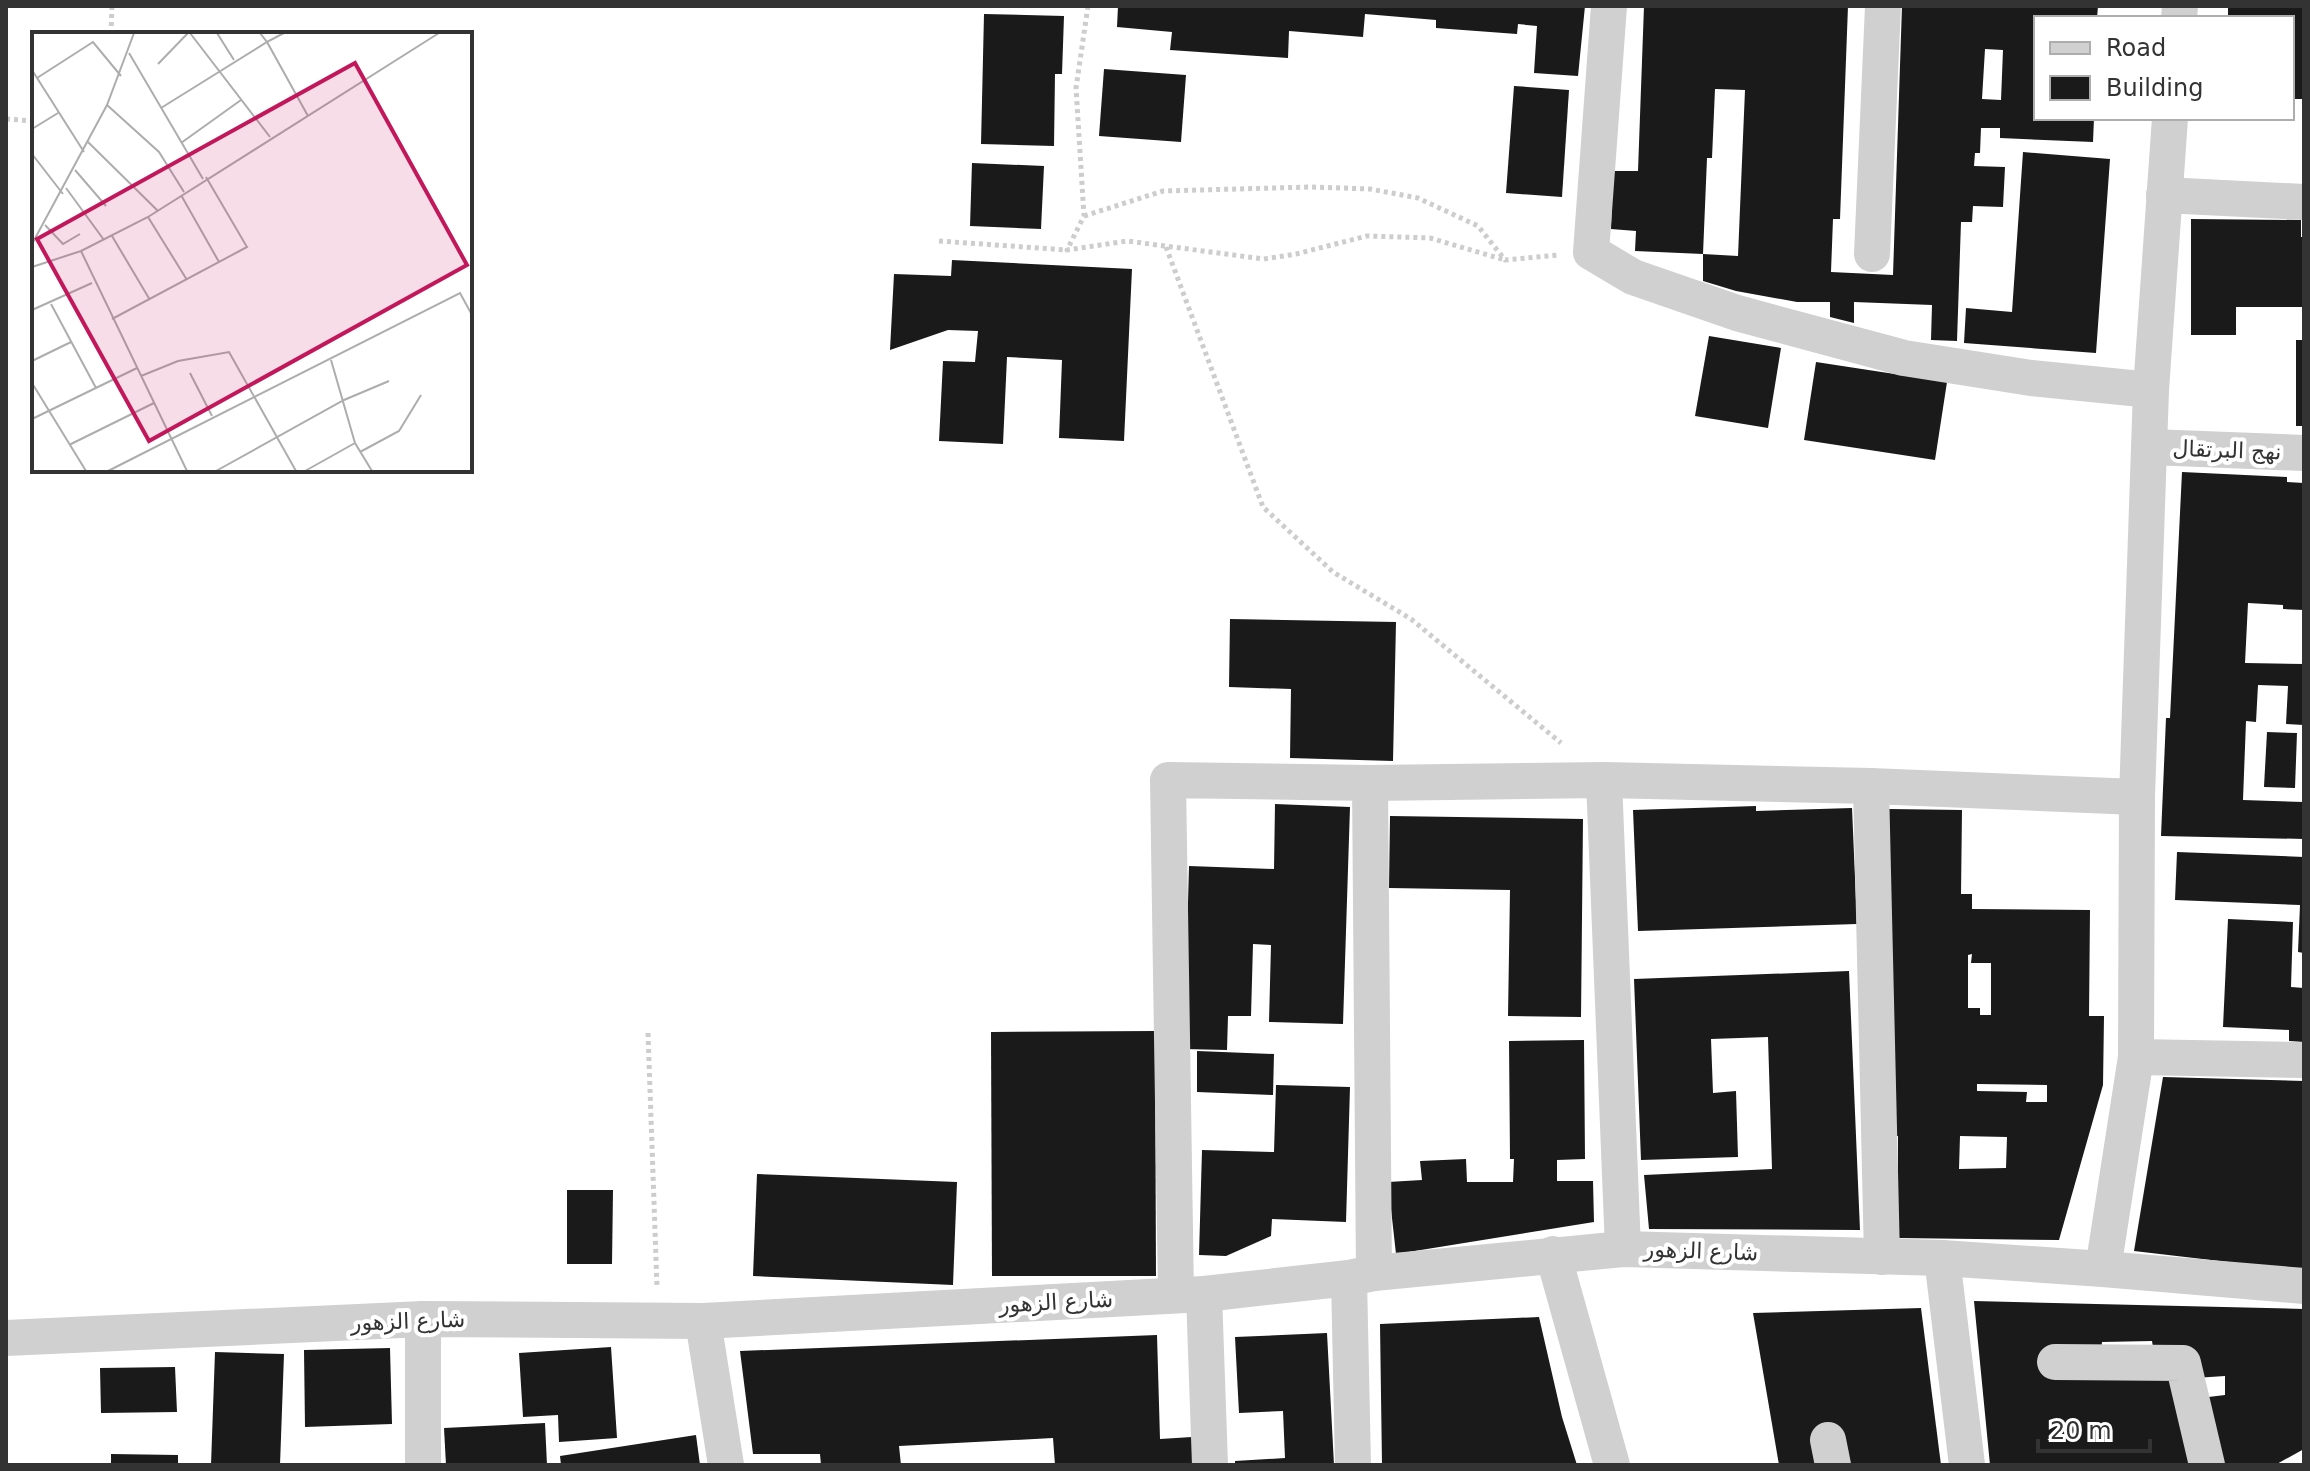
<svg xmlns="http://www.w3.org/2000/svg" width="2310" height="1471" font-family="'DejaVu Sans',Vazirmatn,sans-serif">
  <rect width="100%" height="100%" fill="#fff"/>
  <!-- building -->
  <g fill="#1a1a1a" fill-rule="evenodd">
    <polygon points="1118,6 1585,6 1578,76 1534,73 1537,26 1518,24 1517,34 1436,28 1436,20 1365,14 1363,37 1289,31 1288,58 1170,50 1172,32 1117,27"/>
    <path d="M1644,6H1848L1840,219H1833L1831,272L1893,275L1902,6H2098L2097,18H2036V118H2094L2093,142L2000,138V128H1981L1980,153H1975L1974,166L2005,167L2003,207L1973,206L1972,222H1961L1957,341L1931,340L1932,305L1854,302V323L1830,317V302H1797L1736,291L1703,281V254L1738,256L1745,90L1715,89L1712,158H1707L1703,254L1635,251L1636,231L1611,229L1613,171H1638ZM1985,49L2003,50L2001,100L1982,99Z"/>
    <polygon points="2228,6 2304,6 2304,99 2292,99 2292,18 2228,18"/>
    <polygon points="984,14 1064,16 1062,74 1055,74 1054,146 981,144"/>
    <polygon points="1104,69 1186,75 1181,142 1099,136"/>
    <polygon points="1514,86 1569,90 1562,197 1506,193"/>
    <polygon points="2023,152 2110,159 2096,353 1964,343 1966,308 2012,312"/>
    <polygon points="972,163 1044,166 1041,229 970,226"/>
    <polygon points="2191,219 2301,220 2301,237 2304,237 2304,307 2236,307 2236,335 2191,335"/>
    <polygon points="952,260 1132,269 1124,441 1059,438 1062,360 1007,357 1003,444 939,441 943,361 975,362 978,331 948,330 890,350 894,274 951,276"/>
    <polygon points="1709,336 1781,348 1768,428 1695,416"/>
    <rect x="2296" y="340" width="8" height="86"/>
    <polygon points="1816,362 1947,382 1935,460 1804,440"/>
    <polygon points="2182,472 2287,477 2287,482 2304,483 2304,610 2283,609 2283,605 2248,603 2245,663 2304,664 2304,725 2286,724 2288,686 2258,685 2256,722 2246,721 2243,800 2304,802 2304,839 2161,836 2166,718 2170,718"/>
    <polygon points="1230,619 1396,622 1393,761 1290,758 1291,689 1229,687"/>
    <polygon points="2267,732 2297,733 2295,788 2264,787"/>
    <polygon points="1275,804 1350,807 1343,1024 1269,1022 1271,945 1253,944 1251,1016 1228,1016 1227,1050 1184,1049 1189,866 1274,869"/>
    <polygon points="1756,806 1756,811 1852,808 1857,924 1638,931 1633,810"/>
    <path d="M1889,809L1962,810L1961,894H1972V909L2090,910L2089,1016H2104L2103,1085L2059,1240L1898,1238V1136H1887ZM1972,954L1971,963H1991V1015H1980V1008H1968V955ZM1977,1084L2047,1085V1102H2026L2027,1092L1977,1091ZM1960,1136L2007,1137L2006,1168L1959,1169Z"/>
    <polygon points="1390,816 1583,819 1581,1017 1508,1016 1510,890 1389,888"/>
    <polygon points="2177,852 2304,857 2304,953 2298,952 2300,905 2175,900"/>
    <polygon points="2228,919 2293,922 2291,987 2304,988 2304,1042 2289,1041 2289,1030 2223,1027"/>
    <polygon points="1849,971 1860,1230 1649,1229 1644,1175 1772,1169 1768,1037 1711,1039 1713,1093 1736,1091 1738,1157 1641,1160 1634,979"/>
    <polygon points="1155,1031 1156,1276 992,1276 991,1032"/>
    <polygon points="1584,1040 1585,1159 1557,1160 1557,1181 1593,1181 1594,1222 1396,1254 1388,1182 1422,1180 1420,1161 1466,1159 1467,1182 1513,1182 1514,1159 1510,1159 1509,1041"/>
    <polygon points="1197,1051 1274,1054 1273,1095 1197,1092"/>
    <polygon points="2163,1077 2304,1081 2304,1271 2134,1251"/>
    <polygon points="1276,1085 1350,1087 1346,1222 1272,1219 1271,1236 1226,1256 1199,1255 1202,1150 1274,1152"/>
    <polygon points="757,1174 957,1182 953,1285 753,1276"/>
    <polygon points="567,1190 613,1190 612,1264 567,1264"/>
    <polygon points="1974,1301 2304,1309 2304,1449 2275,1465 2215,1465 2200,1398 2225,1395 2225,1376 2195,1378 2154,1353 2152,1341 2102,1342 2101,1353 2177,1372 2198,1465 1990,1465"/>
    <polygon points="1921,1308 1941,1465 1779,1465 1753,1313"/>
    <polygon points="1539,1317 1562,1417 1577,1465 1382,1465 1380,1324"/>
    <polygon points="1327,1333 1334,1465 1235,1465 1235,1461 1285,1458 1283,1411 1239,1413 1235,1337"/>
    <polygon points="1157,1335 1160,1439 1192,1437 1193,1465 1055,1465 1053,1438 899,1446 901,1465 821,1465 820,1454 753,1454 740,1351"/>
    <polygon points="611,1347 617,1438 559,1442 558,1415 523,1417 519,1353"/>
    <polygon points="390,1348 392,1424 305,1427 304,1350"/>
    <polygon points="215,1352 284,1354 280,1465 211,1465"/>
    <polygon points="175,1367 177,1412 101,1413 100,1368"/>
    <polygon points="545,1423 547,1465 446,1465 444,1428"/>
    <polygon points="696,1435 700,1465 561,1465 560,1456"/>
    <polygon points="111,1454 178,1455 178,1465 111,1465"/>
  </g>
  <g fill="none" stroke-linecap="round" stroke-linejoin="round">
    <!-- path -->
    <g stroke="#cdcdcd" stroke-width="5" stroke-dasharray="4 4" stroke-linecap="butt">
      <polyline points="1088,6 1076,88 1084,216 1067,250 1127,241 1264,259 1296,254 1367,236 1430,238 1505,260"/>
      <polyline points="111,34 112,6"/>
      <polyline points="6,119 34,121"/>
      <polyline points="1084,216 1163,191 1311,187 1370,189 1418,198 1478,226 1505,260 1558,255"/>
      <polyline points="939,241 1067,250"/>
      <polyline points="1166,247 1263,507 1333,572 1411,619 1561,743"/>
      <polyline points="648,1033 657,1287"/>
    </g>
    <!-- street -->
    <g stroke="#d0d0d0" stroke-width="36">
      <polyline points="1609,6 1591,252 1633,277 1737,313 1904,358 2031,378 2151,390"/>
      <polyline points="2179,18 2180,6"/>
      <polyline points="2170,118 2151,390 2137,797 2136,1057 2103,1269 2304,1286"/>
      <polyline points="2164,195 2304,202"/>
      <polyline points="1872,254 1883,6"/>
      <polyline points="2150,447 2304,453"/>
      <polyline points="1604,780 1623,1249"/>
      <polyline points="1370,783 1374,1273"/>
      <polyline points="1871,786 1882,1257"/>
      <polyline points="2136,1057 2304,1060"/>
      <polyline points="1553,1254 1612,1465"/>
      <polyline points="1942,1258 1967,1465"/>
      <polyline points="1349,1278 1353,1465"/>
      <polyline points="1204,1294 1210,1465"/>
      <polyline points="1176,1295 1168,780 1370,783 1604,780 1871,786 2137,797"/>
      <polyline points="423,1319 423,1465"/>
      <polyline points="703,1321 726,1465"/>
      <polyline points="6,1338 423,1319 703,1321 1204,1294 1349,1278 1374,1273 1623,1249 1942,1258 2103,1269"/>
      <polyline points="2055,1362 2183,1363 2207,1465"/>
      <polyline points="1828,1440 1833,1465"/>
    </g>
  </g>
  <g text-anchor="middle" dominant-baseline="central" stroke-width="8" stroke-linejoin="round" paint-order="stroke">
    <!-- street labels -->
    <g font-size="22" fill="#333" stroke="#fff">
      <text transform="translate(2227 450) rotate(2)">نهج البرتقال</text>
      <text transform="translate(1701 1251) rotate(2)">شارع الزهور</text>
      <text transform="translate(1056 1302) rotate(-3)">شارع الزهور</text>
      <text transform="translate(408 1321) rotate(-2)">شارع الزهور</text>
    </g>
  </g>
  <!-- overview -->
  <g transform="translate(32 32)">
    <rect width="440" height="440" fill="#fff"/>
    <path fill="none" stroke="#adadad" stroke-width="2" d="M158,1L238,105M185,1L202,28M228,1L235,10L252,1M97,21L171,147M126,32L156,1M0,38L52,120M5,46L61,10L89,44M75,73L127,120L152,160M129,76L235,10L276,84M0,97L26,81M56,110L126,179M149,111L209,68M0,122L31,162M43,138L74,174M34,156L72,208M149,163L187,230M116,185L155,248M13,193L31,212L48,202M80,204L118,268M0,212L75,73L102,1M49,219L116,185L407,1M0,235L49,219L155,439M19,272L64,356M0,278L60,251M80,287L215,215L174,145M299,328L323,411L340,439M0,329L39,310M158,341L180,384M109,344L146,329L197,320L264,439M0,351L54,439M0,387L105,336M37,413L122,371M328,420L367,399L389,363M76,439L428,261L440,283M184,439L312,368L357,349M273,439L323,411"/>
    <path fill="#c2185b" fill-opacity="0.15" stroke="#c2185b" stroke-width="4" d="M323,31L435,233L117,409L5,207Z"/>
    <rect width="440" height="440" fill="none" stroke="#333" stroke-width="4"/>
  </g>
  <!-- border -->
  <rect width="2310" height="1471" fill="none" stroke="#333333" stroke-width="16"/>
  <!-- legend -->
  <rect x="2034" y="16" width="260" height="104" fill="#ffffff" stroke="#adadad" stroke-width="2"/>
  <rect x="2050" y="42" width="40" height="12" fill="#d0d0d0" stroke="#adadad" stroke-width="2"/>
  <text x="2106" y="56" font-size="24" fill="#333333">Road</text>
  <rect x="2050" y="76" width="40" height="24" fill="#1a1a1a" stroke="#adadad" stroke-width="2"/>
  <text x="2106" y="96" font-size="24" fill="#333333">Building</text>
  <!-- scale -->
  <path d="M2038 1439v12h112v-12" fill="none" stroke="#333333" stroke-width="4"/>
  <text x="2050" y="1439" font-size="24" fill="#333333" stroke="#ffffff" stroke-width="6" paint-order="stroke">20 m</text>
</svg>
